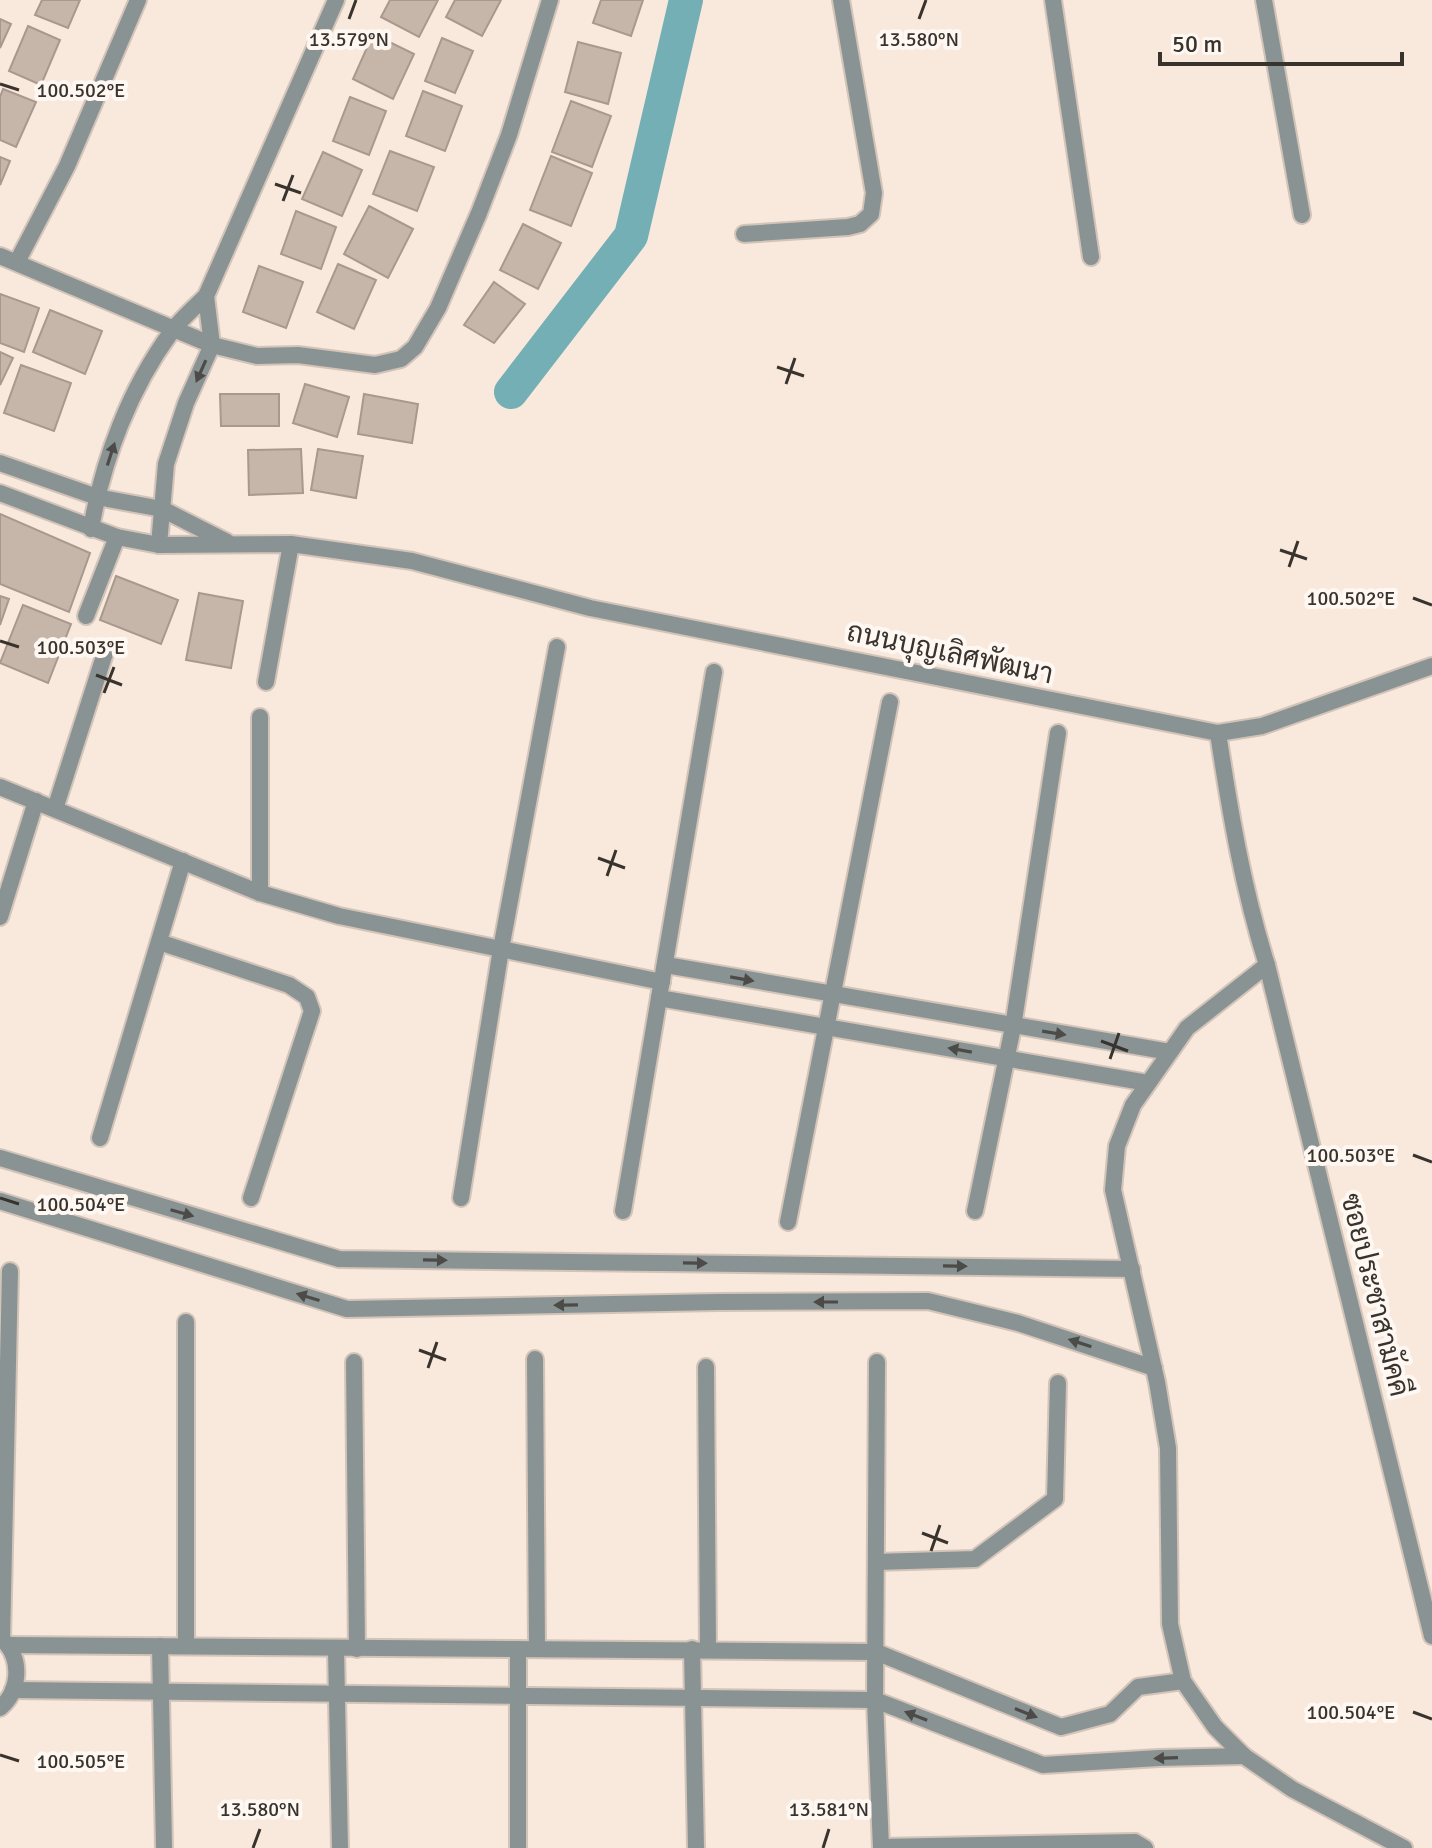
<svg xmlns="http://www.w3.org/2000/svg" width="1432" height="1848" font-family="Signika,Sarabun,sans-serif">
  <rect width="100%" height="100%" fill="#f9e8dc"/>
  <g fill="none" stroke-linecap="round" stroke-linejoin="round">
    <!-- canal -->
    <polyline stroke="#73afb4" stroke-width="34" points="511,392 631,236 686,0"/>
  </g>
  <!-- building -->
  <g fill="#c6b6aa" stroke="#a8988d" stroke-width="2">
    <polygon points="42,0 80,0 68,28 35,15"/>
    <polygon points="390,0 438,0 419,37 381,17"/>
    <polygon points="455,0 501,0 482,36 446,17"/>
    <polygon points="601,0 643,0 631,36 593,23"/>
    <polygon points="0,19 11,24 0,48"/>
    <polygon points="28,26 60,40 41,85 9,71"/>
    <polygon points="373,34 414,54 393,99 353,79"/>
    <polygon points="442,38 473,51 455,93 425,81"/>
    <polygon points="578,42 621,53 608,104 565,92"/>
    <polygon points="3,89 36,102 16,147 0,140 0,97"/>
    <polygon points="423,91 462,106 445,151 406,136"/>
    <polygon points="350,97 386,111 369,155 333,141"/>
    <polygon points="571,101 611,116 592,167 552,152"/>
    <polygon points="390,151 434,167 417,211 373,194"/>
    <polygon points="323,152 362,170 342,216 302,199"/>
    <polygon points="551,156 592,173 571,226 530,210"/>
    <polygon points="0,157 10,161 0,185"/>
    <polygon points="369,206 413,229 388,278 344,254"/>
    <polygon points="296,211 336,227 321,269 281,254"/>
    <polygon points="523,224 561,243 538,289 500,270"/>
    <polygon points="338,264 376,280 354,329 317,312"/>
    <polygon points="259,266 303,282 286,328 243,312"/>
    <polygon points="494,282 525,304 494,343 464,325"/>
    <polygon points="0,294 39,308 24,352 0,343"/>
    <polygon points="50,310 102,331 85,374 33,352"/>
    <polygon points="0,352 13,358 0,385"/>
    <polygon points="21,365 71,383 54,431 4,413"/>
    <polygon points="305,384 349,397 337,437 293,423"/>
    <polygon points="220,394 279,394 279,426 221,426"/>
    <polygon points="364,394 418,404 412,443 358,434"/>
    <polygon points="301,449 303,493 249,495 248,450"/>
    <polygon points="318,449 363,456 356,498 311,490"/>
    <polygon points="0,514 90,553 69,612 0,584"/>
    <polygon points="116,576 178,600 161,644 100,620"/>
    <polygon points="199,593 243,601 231,668 186,660"/>
    <polygon points="0,596 9,599 0,625"/>
    <polygon points="23,605 71,624 48,683 0,663"/>
  </g>
  <g fill="none" stroke-linecap="round" stroke-linejoin="round">
    <!-- minor casing -->
    <g stroke="#d3c4b9" stroke-width="20">
      <g id="minor">
        <polyline points="1053,0 1091,257"/>
        <polyline points="1264,0 1302,215"/>
        <polyline points="744,234 848,227 860,224 871,214 874,193 841,0"/>
        <polyline points="0,256 212,345 257,356 298,355 375,365 401,359 415,347 438,308 479,213 509,135 550,0"/>
        <polyline points="17,262 67,166 138,0"/>
        <polyline points="0,463 97,497 162,509 227,542"/>
        <polyline points="0,493 117,537 159,545 291,544 412,561 590,608 1218,733"/>
        <path d="M91,529C103,459 130,388 172,331C182,318 195,307 206,296L336,0"/>
        <polyline points="159,545 166,464 186,403 212,345 206,296"/>
        <polyline points="86,616 117,537"/>
        <polyline points="266,682 291,544"/>
        <polyline points="0,787 260,893 339,916 662,982"/>
        <polyline points="55,809 106,650"/>
        <polyline points="260,893 260,717"/>
        <polyline points="0,917 36,801"/>
        <polyline points="159,942 289,985 307,997 312,1011 251,1198"/>
        <polyline points="666,965 1170,1052"/>
        <polyline points="1267,965 1187,1028 1133,1105 1117,1146 1113,1190 1157,1382 1168,1448 1170,1624 1183,1681 1215,1727 1244,1756 1292,1789 1404,1848"/>
        <polyline points="659,998 1148,1083"/>
        <polyline points="100,1138 183,861"/>
        <polyline points="0,1158 339,1259 1132,1269"/>
        <polyline points="461,1198 501,949 557,647"/>
        <polyline points="0,1201 347,1309 718,1302 928,1301 1018,1323 1154,1368"/>
        <polyline points="623,1211 714,672"/>
        <polyline points="975,1211 1013,1027 1058,733"/>
        <polyline points="788,1222 890,702"/>
        <polyline points="535,1359 537,1649"/>
        <polyline points="354,1362 357,1649"/>
        <polyline points="877,1362 875,1700 881,1848"/>
        <polyline points="706,1367 708,1649"/>
        <polyline points="876,1562 975,1559 1055,1499 1058,1383"/>
        <polyline points="2,1639 10,1271"/>
        <polyline points="8,1645 876,1652 1061,1727 1110,1714 1138,1687 1183,1681"/>
        <polyline points="160,1646 164,1848"/>
        <polyline points="186,1646 186,1322"/>
        <polyline points="336,1649 340,1848"/>
        <polyline points="692,1649 696,1848"/>
        <polyline points="13,1690 875,1700 1043,1765 1159,1758 1244,1756"/>
        <path d="M0,1708C20,1691 22,1660 4,1641"/>
        <polyline points="881,1847 1135,1842 1145,1848"/>
        <polyline points="518,1848 518,1649"/>
      </g>
    </g>
    <!-- tertiary casing -->
    <g stroke="#d3c4b9" stroke-width="20">
      <path id="tertiary" d="M1432,666L1262,726L1218,733C1230,812 1243,889 1267,965L1432,1636"/>
    </g>
    <!-- minor -->
    <use href="#minor" stroke="#8a9394" stroke-width="16"/>
    <!-- tertiary -->
    <use href="#tertiary" stroke="#8a9394" stroke-width="16"/>
  </g>
  <!-- one-way arrows -->
  <defs><path id="oneway-solid" d="M-6-.8H1V-3.2L6.5 0L1 3.2V.8H-6Z" transform="scale(2)"/></defs>
  <g fill="#4d4b48">
    <use href="#oneway-solid" transform="translate(201 371) rotate(114)"/>
    <use href="#oneway-solid" transform="translate(111 454) rotate(-72)"/>
    <use href="#oneway-solid" transform="translate(742 979) rotate(10)"/>
    <use href="#oneway-solid" transform="translate(1054 1033) rotate(9)"/>
    <use href="#oneway-solid" transform="translate(960 1050) rotate(-170)"/>
    <use href="#oneway-solid" transform="translate(182 1213) rotate(16)"/>
    <use href="#oneway-solid" transform="translate(435 1260) rotate(1)"/>
    <use href="#oneway-solid" transform="translate(695 1263) rotate(1)"/>
    <use href="#oneway-solid" transform="translate(955 1266) rotate(1)"/>
    <use href="#oneway-solid" transform="translate(308 1297) rotate(-163)"/>
    <use href="#oneway-solid" transform="translate(826 1302) rotate(180)"/>
    <use href="#oneway-solid" transform="translate(566 1305) rotate(179)"/>
    <use href="#oneway-solid" transform="translate(1080 1343) rotate(-162)"/>
    <use href="#oneway-solid" transform="translate(1026 1713) rotate(22)"/>
    <use href="#oneway-solid" transform="translate(916 1716) rotate(-159)"/>
    <use href="#oneway-solid" transform="translate(1166 1758) rotate(178)"/>
  </g>
  <!-- ticks -->
  <path fill="none" stroke="#39332e" stroke-width="3" d="M349,19L356,0M919,19L926,0M0,84L19,90M275,184L301,193M283,201L293,175M777,367L804,376M786,384L795,358M1280,550L1307,559M1289,567L1298,541M1413,598L1432,605M0,641L19,647M96,675L122,685M104,693L114,667M598,858L625,868M607,876L616,850M1101,1041L1128,1051M1110,1059L1119,1033M1413,1155L1432,1162M0,1198L19,1204M419,1350L446,1360M428,1368L437,1342M922,1533L948,1543M931,1551L940,1525M1413,1712L1432,1719M0,1755L19,1761M253,1848L260,1829M823,1848L829,1829"/>
  <g text-anchor="middle" dominant-baseline="central" stroke-width="8" stroke-linejoin="round" paint-order="stroke">
    <!-- street labels -->
    <g font-size="28" fill="#39332e" stroke="#fef7f2">
      <text transform="translate(950 653) rotate(12)">ถนนบุญเลิศพัฒนา</text>
      <text transform="translate(1375 1295) rotate(76)">ซอยประชาสามัคคี</text>
    </g>
  </g>
  <g font-size="20" text-anchor="middle" fill="#39332e" stroke="#fef7f2" stroke-width="8" stroke-linejoin="round" paint-order="stroke">
    <text x="349" y="46">13.579°N</text>
    <text x="919" y="46">13.580°N</text>
    <text x="81" y="97">100.502°E</text>
    <text x="1351" y="605">100.502°E</text>
    <text x="81" y="654">100.503°E</text>
    <text x="1351" y="1162">100.503°E</text>
    <text x="81" y="1211">100.504°E</text>
    <text x="1351" y="1719">100.504°E</text>
    <text x="81" y="1768">100.505°E</text>
    <text x="260" y="1816">13.580°N</text>
    <text x="829" y="1816">13.581°N</text>
  </g>
  <!-- scale -->
  <path d="M1160 52v12h242v-12" fill="none" stroke="#39332e" stroke-width="4"/>
  <text x="1172" y="52" font-size="24" fill="#39332e" stroke="#fef7f2" stroke-width="6" paint-order="stroke">50 m</text>
</svg>
